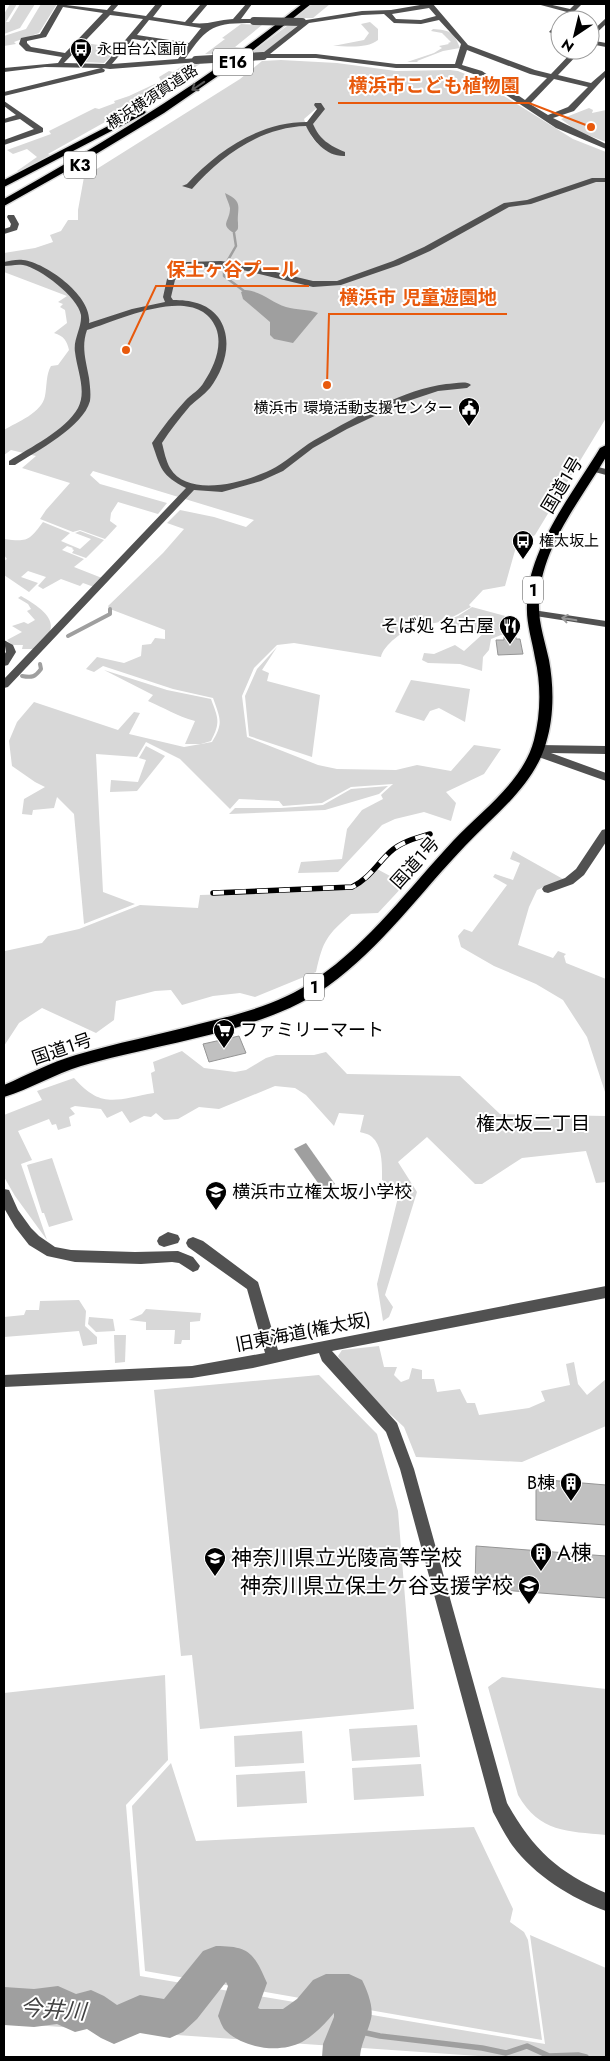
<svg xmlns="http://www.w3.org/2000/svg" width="610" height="2061" font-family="Jost,'Noto Sans JP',sans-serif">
  <rect width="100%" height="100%" fill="#fff"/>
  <!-- green -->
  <g fill="#d8d8d8" fill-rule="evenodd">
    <polygon points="10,4 17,4 6,22 9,22 20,4 35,4 20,28 4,34 4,14"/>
    <polygon points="41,4 57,4 39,33 14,42 16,44 4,46 4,36 26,29"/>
    <polygon points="311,4 330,4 313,18 296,18"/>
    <path d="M370,22L378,29V40C367,49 347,46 333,46L364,40L369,33L361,24Z"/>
    <polygon points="241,24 262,25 235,47 256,49 287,26 297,24 297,26 264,53 205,54 225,39 222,38"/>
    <path d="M433,29C450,30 454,32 460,48L443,51L417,61L418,62H407L434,53L442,48L439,46L449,44L448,43L451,42L442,33L431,31Z"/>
    <polygon points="85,43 119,48 104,63 85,62 72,57"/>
    <path d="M281,60L337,63L396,71L450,70L458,71L475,78L573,139L606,152V418L535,535L516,547L505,586L483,590L469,605L471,607C460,613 447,621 435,623C428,624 421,622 415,625C405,630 383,645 381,657L294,643L277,645L254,668L242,696L247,737L318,765L337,769L396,770L417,765L451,771L474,745L501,749L484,774L446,792L456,803L451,821L424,812L395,819L382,825L338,872L298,873L301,862L342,859L347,829L362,810L383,799L381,795L393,784L351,787L322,803L283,806L279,801L239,799L230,809L180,759L146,742L137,757L96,754L103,892L135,904L84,924L74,814L57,797L54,808L33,810L32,815L22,814L24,799L45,787L35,782L12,766L9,741L17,722L34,702L118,730L134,712L140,713L129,734L184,747L212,742C224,723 220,718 213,698L173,689L103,666L94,672L86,669L97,657L124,663L141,656L142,645L151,644L155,638L165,639V630L110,609L108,606L163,553L184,529L167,523L180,510L214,517L246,527L254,520L93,471L90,475L100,484L167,503L158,514L118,502L111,513L110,521L117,526L105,539L80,530L73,532L40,519L46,510L70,483L22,468L36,456L11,450L4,455V430C17,422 42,413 45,396C47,386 46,374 51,366L58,365L69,350C67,341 64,336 54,333L67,323L65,310L60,307L63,304L58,302L67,296L4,272V253L35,248L53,242L50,235L61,231L68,220H78V210L84,177L240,79L262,61ZM318,107L312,123L323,146L336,155C317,146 311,140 304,119Z"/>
    <polygon points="200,64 130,108 48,154 50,155 19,172 17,171 37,157 27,149 13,154 7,150 51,134 49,131 95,108 99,109 115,103 114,101 129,96 161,81 159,77 169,71 173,72 184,65"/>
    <polygon points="589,108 593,110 592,113 606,110 606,142 577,131 561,119"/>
    <path d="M43,522L70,533L61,541L80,549L91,539L75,533L80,531L104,540L86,558L72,553L74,550L72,549L73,548L67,546L62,550L84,559L74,567L102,578L94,587L83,583L80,586L61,579L43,589L38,586L46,577L28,571L21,577L38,583L29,592L4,575V561L7,559L4,555V539C27,542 29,541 43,522Z"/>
    <path d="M21,596C33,603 60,618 48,635C45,640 38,645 34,649H22L23,645H12L7,640L22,632L12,626L24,622L28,624L35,620L27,611L31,609L28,604L18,598Z"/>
    <polygon points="472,607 516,619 518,634 501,635 491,639 489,650 483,657 482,671 460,664 428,663 422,660 424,653 434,654 455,645 464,651 485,632 440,623 458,616"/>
    <polygon points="277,647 262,670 269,673 267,681 320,695 312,757 249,736 245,696 257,669"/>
    <path d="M104,670L167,690L211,699C218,718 221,722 211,741L201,744H185L195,721C176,716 165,708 148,701L153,695Z"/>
    <polygon points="411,680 470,689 465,722 439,708 430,711 424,721 395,712"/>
    <polygon points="146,746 165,756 137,791 110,792 111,780 138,782 146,760 139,758"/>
    <polygon points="388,786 379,794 325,810 229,814 235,808 281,808 323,805 351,789"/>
    <polygon points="513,851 563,879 537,890 529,907 518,945 553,958 558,951 566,954 564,956 566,963 606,979 606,1095 587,1037 563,1000 536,984 494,966 461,947 458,936 464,929 472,932 507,885 493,877 495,874 513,880 520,863 510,859"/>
    <path d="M377,869L405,884L378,913L351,914C327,935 323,940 316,972L255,997L240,993L213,996L182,1005L171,990L155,991L116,1001L114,1020L96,1033L42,1008L19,1023L4,1046V920L5,951L42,943L48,936L79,929L140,905L198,908L200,895L320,891L352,888Z"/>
    <path d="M182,1051L204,1068L235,1072L246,1070L266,1058L276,1055H314L326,1052L347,1074L460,1076L500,1114L606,1116V1182L596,1183L586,1151L522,1158L482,1184H475L427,1137L398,1162L417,1192L385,1295L393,1307L389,1317L383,1321L377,1284L400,1189L382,1180C382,1167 383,1146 372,1137C369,1134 363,1133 360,1132L364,1115L339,1113L334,1126L306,1095L295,1088L275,1086L219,1109L199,1107L178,1119L164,1120L156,1113L151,1117L144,1116L130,1123L122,1111L107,1118L101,1109L75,1106L70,1108L75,1114L69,1117L71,1126L58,1130L56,1124L52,1125L49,1119L18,1131L32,1160L21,1164L47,1240L15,1196L4,1177V1115L42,1100L37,1091L74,1078C102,1110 117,1099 154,1093L151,1073L155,1071L153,1062Z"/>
    <polygon points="52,1158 73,1220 49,1227 44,1213 42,1213 27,1165"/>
    <polygon points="79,1300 86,1311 85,1326 97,1337 97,1344 83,1346 79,1331 4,1337 4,1317 24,1315 26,1310 39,1310 40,1301"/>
    <polygon points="146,1309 201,1313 200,1321 190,1322 190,1340 182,1340 181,1344 174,1344 175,1330 146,1330 146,1322 129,1320 142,1314"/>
    <polygon points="89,1317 113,1319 115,1331 96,1332 88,1324"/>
    <polygon points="114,1335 126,1335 125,1362 115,1363"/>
    <polygon points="379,1346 384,1367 397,1367 394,1375 401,1382 409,1379 412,1368 422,1370 422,1379 434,1379 437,1392 460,1389 467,1403 475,1403 479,1415 529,1408 545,1401 541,1391 570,1385 566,1364 574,1362 578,1384 587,1395 606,1379 606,1426 522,1462 416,1457 404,1427 354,1381 338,1356 342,1350"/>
    <polygon points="319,1375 377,1434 398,1511 414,1709 200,1729 192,1655 181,1656 154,1390"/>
    <polygon points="165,1675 168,1760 126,1805 140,1976 545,2044 530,1935 606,1968 606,2057 493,2057 4,2023 4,1693"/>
    <path d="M502,1677L606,1689V1835C567,1831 540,1833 518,1795L488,1687Z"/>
    <polygon points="417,1725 420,1757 352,1761 349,1729"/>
    <polygon points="302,1731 304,1763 235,1767 234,1736"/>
    <polygon points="171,1763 196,1841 474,1827 513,1909 510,1922 524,1932 528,1940 542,2040 145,1971 132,1806"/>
    <polygon points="421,1764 424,1796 354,1800 352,1768"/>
    <polygon points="305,1771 307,1803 237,1807 236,1775"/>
  </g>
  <!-- water -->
  <g fill="#9f9f9f">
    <path d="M225,193C244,202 237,207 238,223C238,229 239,229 234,233C219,224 230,222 230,208C229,203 226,198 225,193Z"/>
    <path d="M245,290C261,291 271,302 286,307C297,310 308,309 318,313L293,343L274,339L270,335V322L243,299L241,292Z"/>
    <polygon points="306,1143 335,1184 323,1190 294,1149"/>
  </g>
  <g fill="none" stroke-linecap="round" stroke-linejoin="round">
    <!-- stream-far2 -->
    <polyline stroke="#9f9f9f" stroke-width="2.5" points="234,233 236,246 224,267 224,276 244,291"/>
    <!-- stream-far1 -->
    <g stroke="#9f9f9f" stroke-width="4">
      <polyline points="68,636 110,614 110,609"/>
      <path d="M22,676C32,678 35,677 41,669L40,664"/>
    </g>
    <!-- stream -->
    <polyline stroke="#9f9f9f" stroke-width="5.5" points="348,2029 380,2036 482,2048 506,2053 527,2046 549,2056 578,2055 586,2057"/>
    <!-- river -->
    <path fill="#9f9f9f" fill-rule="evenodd" d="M216,1946C249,1946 254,1953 267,1983L258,2008L260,2009H283L297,1999L313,1980L326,1974H349L362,1980C367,1990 374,2007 371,2019C368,2032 361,2043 360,2057H322L323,2044L334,2017V2013C325,2024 314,2035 302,2042C279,2054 243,2048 225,2030C222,2027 220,2020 218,2016L228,1986L226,1982L197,2019L183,2032L170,2038L140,2033L114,2044L101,2038L87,2029L75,2032L57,2024L34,2027L4,2025V1987L34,1989L58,1986L76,1994L91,1990L104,1996L117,2005L140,1995L164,1999L203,1951Z"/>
  </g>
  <!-- building -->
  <g fill="#c0c0c0" stroke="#959595">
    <polygon points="504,637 516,637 516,639 520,639 523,654 498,655 496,640 504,640"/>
    <polygon points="239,1036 246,1053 209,1062 203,1044"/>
    <polygon points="536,1479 606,1485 606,1525 536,1520"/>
    <polygon points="476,1546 606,1556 606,1598 475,1588"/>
  </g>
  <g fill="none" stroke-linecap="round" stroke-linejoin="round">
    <!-- highway casing -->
    <g stroke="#dbdbdb" stroke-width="3">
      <g id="highway">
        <path d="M302,4H311L238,62L164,113L86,160L4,206V199C108,141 209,79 302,4Z"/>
        <polygon points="141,109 146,112 144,114 4,187 4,180"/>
        <path d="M606,445V457C580,501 540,549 539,602C538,622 545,641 549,660C554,687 554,717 546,743C534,786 494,815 465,846C420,893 381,948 328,986C263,1033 157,1043 81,1066C55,1074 30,1089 4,1097V1085C27,1075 51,1062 76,1055C116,1043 158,1035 199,1024C240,1014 281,1004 316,979C370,942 409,888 453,841C482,810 523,782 534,740C541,713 541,684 535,658C532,640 526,623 527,605C527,550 573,493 600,448Z"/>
      </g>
    </g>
    <!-- minor -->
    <g fill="#515151" fill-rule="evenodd">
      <path d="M58,4L107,10L112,4H119L113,11L146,16L156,4H163L153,17L185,22L201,4H208L192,23C208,25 217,20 233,19L246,4H252L241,19H254L258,21L254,23C214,23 208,25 185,59L196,58L200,60L199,62L110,69L102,68L105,70L104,72L4,96V92L101,68L45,67L4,72V68L58,63L62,57L26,51L19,44L21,38L40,34ZM63,7L103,13L65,53L31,47L27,43V41L46,37ZM110,15L143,19L105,64L64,63ZM149,20L201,28L189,43L137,35ZM133,39L186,47L178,59L112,64Z"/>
      <path d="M426,4H433L468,45L535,70L551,74L574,50H582L558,75L591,83L606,70V76L574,111L553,118L606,144V149L556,128L476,75L457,68H396L316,58H263L259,56L300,24V21L362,11L391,10ZM429,8L436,16L421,20L396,19L392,14ZM384,14L394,23L421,24L439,20L461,44L455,64H396L316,54H270L309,23L362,15ZM467,50L530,74L547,78L525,100L482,71L462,65ZM554,79L588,87L568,107L548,115L530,104Z"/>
      <polygon points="537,4 548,4 570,9 575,4 582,4 566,20 560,20 560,27 557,31 560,32 560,37 549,32 567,12"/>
      <polygon points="606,18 606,24 590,39 590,33"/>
      <polygon points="590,40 606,43 606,47 590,44"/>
      <polygon points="4,101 43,128 43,132 4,145 4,140 34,129 20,119 4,123 4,119 16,115 4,106"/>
      <path d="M315,103H321L325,109L313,124C320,140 329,145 345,152V156C327,157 313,141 306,126C261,127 221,156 192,189L182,186L187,184C218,150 260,122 307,122L317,109L314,105Z"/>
      <path d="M592,178H606V182H596L531,204L509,207L430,251L399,265L341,285L313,287L243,270L221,267H191L185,269L175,280L171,297L173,300C190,300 207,303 218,317C234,339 225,368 210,388C204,395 196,400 190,406C180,418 170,430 162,443C164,451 166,461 170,468C189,500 251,481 276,467C291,458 304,445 320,437C356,417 405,389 446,384C454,384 466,380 471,385L467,388L438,391L402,403L347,429L313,448L283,471L261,481L222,492L194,490L8,687L4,688V679L186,488C161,475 161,469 152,443C162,428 173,414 185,401C191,394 200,390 204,382C214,367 223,346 216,328C197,282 120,320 87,330C81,347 86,361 89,378C90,386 91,394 90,401C83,427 37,451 15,465H9V461C29,448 66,430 78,408C87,391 77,370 75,352C73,339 82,328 81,315C78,297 40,268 23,265C16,264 10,266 4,266V262C10,261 17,259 23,260C47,263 93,297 89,323L132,309L165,302L163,297L167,279L179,265L187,262L221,261L243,264L313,281H337L393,261L424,247L504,203L527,200Z"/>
      <polygon points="8,215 14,215 19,224 17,230 4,234 4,229 10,227 11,224 7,217"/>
      <polygon points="594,466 606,469 606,475 591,471 589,469"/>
      <polygon points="533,610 606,621 606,627 529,615 528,613"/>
      <polygon points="4,640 13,645 16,652 8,665 4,666 4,655 6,652"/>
      <polygon points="539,745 606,746 606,754 551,753 606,773 606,781 533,755 532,752 535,746"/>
      <polygon points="606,829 606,842 584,875 573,884 548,893 544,892 542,889 544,886 565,878 576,869 602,830"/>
      <polygon points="4,1189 9,1190 18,1210 31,1228 39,1236 55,1247 71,1250 135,1252 178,1251 193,1257 200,1266 198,1270 193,1272 179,1263 172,1262 141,1264 75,1262 47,1256 29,1245 15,1227 4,1208"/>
      <polygon points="168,1232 178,1235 180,1239 178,1243 164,1247 159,1245 157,1241 159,1237"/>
      <path d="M193,1237L203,1241L258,1282L278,1350L606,1286V1298L332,1351L397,1423L414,1469L507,1803C532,1848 558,1873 606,1893V1911C571,1898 535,1876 512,1845C505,1835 499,1823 493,1812L400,1469L386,1432L322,1361L319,1353L253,1368L192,1378L4,1387V1375L192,1366L265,1353L247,1289L188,1247L186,1243L188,1239Z"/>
    </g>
    <!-- highway -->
    <use href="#highway" fill="#000" fill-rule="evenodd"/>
    <!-- rail casing -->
    <g stroke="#000" stroke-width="5.5">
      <path id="rail" d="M213,893L352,887C369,879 377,864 390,852C401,842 416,838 430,834"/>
    </g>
    <!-- rail -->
    <use href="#rail" stroke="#fff" stroke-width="4" stroke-dasharray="11" stroke-linecap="butt"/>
    <!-- minor-bridge -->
    <g stroke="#515151" stroke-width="8">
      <polyline points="254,21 302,22"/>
      <polyline points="196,60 263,56"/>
    </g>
  </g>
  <!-- one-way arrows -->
  <defs><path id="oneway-shaft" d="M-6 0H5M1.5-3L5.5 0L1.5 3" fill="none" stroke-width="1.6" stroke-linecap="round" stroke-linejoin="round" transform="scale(1.25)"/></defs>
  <use stroke="#595959" href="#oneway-shaft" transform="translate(198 86) rotate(146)"/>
  <use stroke="#979797" href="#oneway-shaft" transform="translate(569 619) rotate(-170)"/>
  <!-- icons -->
  <defs>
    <g id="bus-pin" transform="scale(1.125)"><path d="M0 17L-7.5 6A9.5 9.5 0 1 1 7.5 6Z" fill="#000" stroke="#fff"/><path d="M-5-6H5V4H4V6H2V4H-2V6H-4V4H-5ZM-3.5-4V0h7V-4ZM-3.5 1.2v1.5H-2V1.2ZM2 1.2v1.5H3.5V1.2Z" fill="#fff"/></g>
    <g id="civic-pin" transform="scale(1.125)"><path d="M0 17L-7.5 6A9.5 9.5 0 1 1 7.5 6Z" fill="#000" stroke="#fff"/><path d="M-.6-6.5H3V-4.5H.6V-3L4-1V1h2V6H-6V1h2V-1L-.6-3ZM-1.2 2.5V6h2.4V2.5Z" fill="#fff"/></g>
    <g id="restaurant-pin" transform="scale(1.125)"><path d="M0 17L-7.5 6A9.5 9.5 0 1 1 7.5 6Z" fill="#000" stroke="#fff"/><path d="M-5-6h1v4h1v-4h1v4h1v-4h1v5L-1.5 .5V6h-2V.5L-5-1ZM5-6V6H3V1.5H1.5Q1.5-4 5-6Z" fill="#fff"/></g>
    <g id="supermarket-pin" transform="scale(1.125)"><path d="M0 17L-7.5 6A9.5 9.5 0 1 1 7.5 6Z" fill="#000" stroke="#fff"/><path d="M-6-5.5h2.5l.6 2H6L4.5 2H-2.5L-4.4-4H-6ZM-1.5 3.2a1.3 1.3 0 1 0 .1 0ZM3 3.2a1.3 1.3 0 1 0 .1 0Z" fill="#fff"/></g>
    <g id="school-pin" transform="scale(1.125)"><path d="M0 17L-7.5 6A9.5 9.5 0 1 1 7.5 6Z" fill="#000" stroke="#fff"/><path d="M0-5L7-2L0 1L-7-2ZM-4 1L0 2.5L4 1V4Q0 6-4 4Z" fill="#fff"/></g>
    <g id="building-pin" transform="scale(1.125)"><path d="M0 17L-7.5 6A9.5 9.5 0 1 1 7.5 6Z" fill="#000" stroke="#fff"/><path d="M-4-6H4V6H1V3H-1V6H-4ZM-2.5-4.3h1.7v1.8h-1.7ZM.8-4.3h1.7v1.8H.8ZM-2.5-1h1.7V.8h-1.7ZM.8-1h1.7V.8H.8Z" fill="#fff"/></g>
  </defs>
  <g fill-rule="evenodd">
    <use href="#bus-pin" x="81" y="49"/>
    <use href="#civic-pin" x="469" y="408"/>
    <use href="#bus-pin" x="523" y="541"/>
    <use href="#restaurant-pin" x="510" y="626"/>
    <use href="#supermarket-pin" x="224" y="1030"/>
    <use href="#school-pin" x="216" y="1192"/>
    <use href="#building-pin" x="571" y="1483"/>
    <use href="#building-pin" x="541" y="1553"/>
    <use href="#school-pin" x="215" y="1558"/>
    <use href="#school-pin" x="529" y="1586"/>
  </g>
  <g text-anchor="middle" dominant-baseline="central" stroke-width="4" stroke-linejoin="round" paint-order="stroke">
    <!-- far-poi labels -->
    <g font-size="15" fill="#000" stroke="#fff" text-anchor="start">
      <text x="97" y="49">永田台公園前</text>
      <text x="453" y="408" text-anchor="end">横浜市 環境活動支援センター</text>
      <text x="539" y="541">権太坂上</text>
    </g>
    <!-- far-street labels -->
    <g font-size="15" fill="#000" stroke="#fff">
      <text transform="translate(152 97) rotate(-33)">横浜横須賀道路</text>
    </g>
    <!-- shield labels -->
    <g fill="#fff" stroke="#4c4c4c" stroke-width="1">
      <rect x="213" y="48.5" width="40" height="27" rx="4"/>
      <rect x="64" y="151.5" width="32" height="27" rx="4"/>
      <rect x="523" y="576.5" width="20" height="27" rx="4"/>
      <rect x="304" y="973.5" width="20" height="27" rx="4"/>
    </g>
    <g font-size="16" font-weight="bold" fill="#000">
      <text x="233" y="62">E16</text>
      <text x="80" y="165">K3</text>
      <text x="533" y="590">1</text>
      <text x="314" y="987">1</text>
    </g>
    <!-- street labels -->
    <g font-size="18" fill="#000" stroke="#fff">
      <text transform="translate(562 485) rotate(-59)">国道1号</text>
      <text transform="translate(415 863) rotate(-48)">国道1号</text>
      <text transform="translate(62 1049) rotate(-19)">国道1号</text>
      <text transform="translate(303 1332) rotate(-11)">旧東海道(権太坂)</text>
    </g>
    <!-- poi labels -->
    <g font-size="18" fill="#000" stroke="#fff" text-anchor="end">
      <text x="494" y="626">そば処 名古屋</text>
      <text x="240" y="1030" text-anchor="start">ファミリーマート</text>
      <text x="232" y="1192" text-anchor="start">横浜市立権太坂小学校</text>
      <text x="555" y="1483">B棟</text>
    </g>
    <!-- neighbourhood labels -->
    <g font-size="19" fill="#000" stroke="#fff">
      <text x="533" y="1123">権太坂二丁目</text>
    </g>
    <!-- near-poi labels -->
    <g font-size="21" fill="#000" stroke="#fff" text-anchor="start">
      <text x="557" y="1553">A棟</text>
      <text x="231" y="1558">神奈川県立光陵高等学校</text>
      <text x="513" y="1586" text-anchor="end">神奈川県立保土ケ谷支援学校</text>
    </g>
    <!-- near-water labels -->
    <g font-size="22" font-style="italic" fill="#404040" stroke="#fff">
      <text transform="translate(53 2009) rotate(4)">今井川</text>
    </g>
  </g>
  <!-- callouts -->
  <path fill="none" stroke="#e8590c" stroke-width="2" d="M591 127L529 103H338M126 350L156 286H309M327 385L329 314H507"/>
  <g fill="#e8590c" stroke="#fff" stroke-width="2">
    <circle cx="591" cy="127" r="5"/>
    <circle cx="126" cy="350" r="5"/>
    <circle cx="327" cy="385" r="5"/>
  </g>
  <g font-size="19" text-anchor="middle" font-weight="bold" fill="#e8590c" stroke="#fff" stroke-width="4" stroke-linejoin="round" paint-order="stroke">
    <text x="434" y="92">横浜市こども植物園</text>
    <text x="233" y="276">保土ヶ谷プール</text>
    <text x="418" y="304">横浜市 児童遊園地</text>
  </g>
  <!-- border -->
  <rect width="610" height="2061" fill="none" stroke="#000000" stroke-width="10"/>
  <!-- north arrow -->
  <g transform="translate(575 35) rotate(215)"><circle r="24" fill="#ffffff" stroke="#999999"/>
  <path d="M0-4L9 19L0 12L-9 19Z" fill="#000000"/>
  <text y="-8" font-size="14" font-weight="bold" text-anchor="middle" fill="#000000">N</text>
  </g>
</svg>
